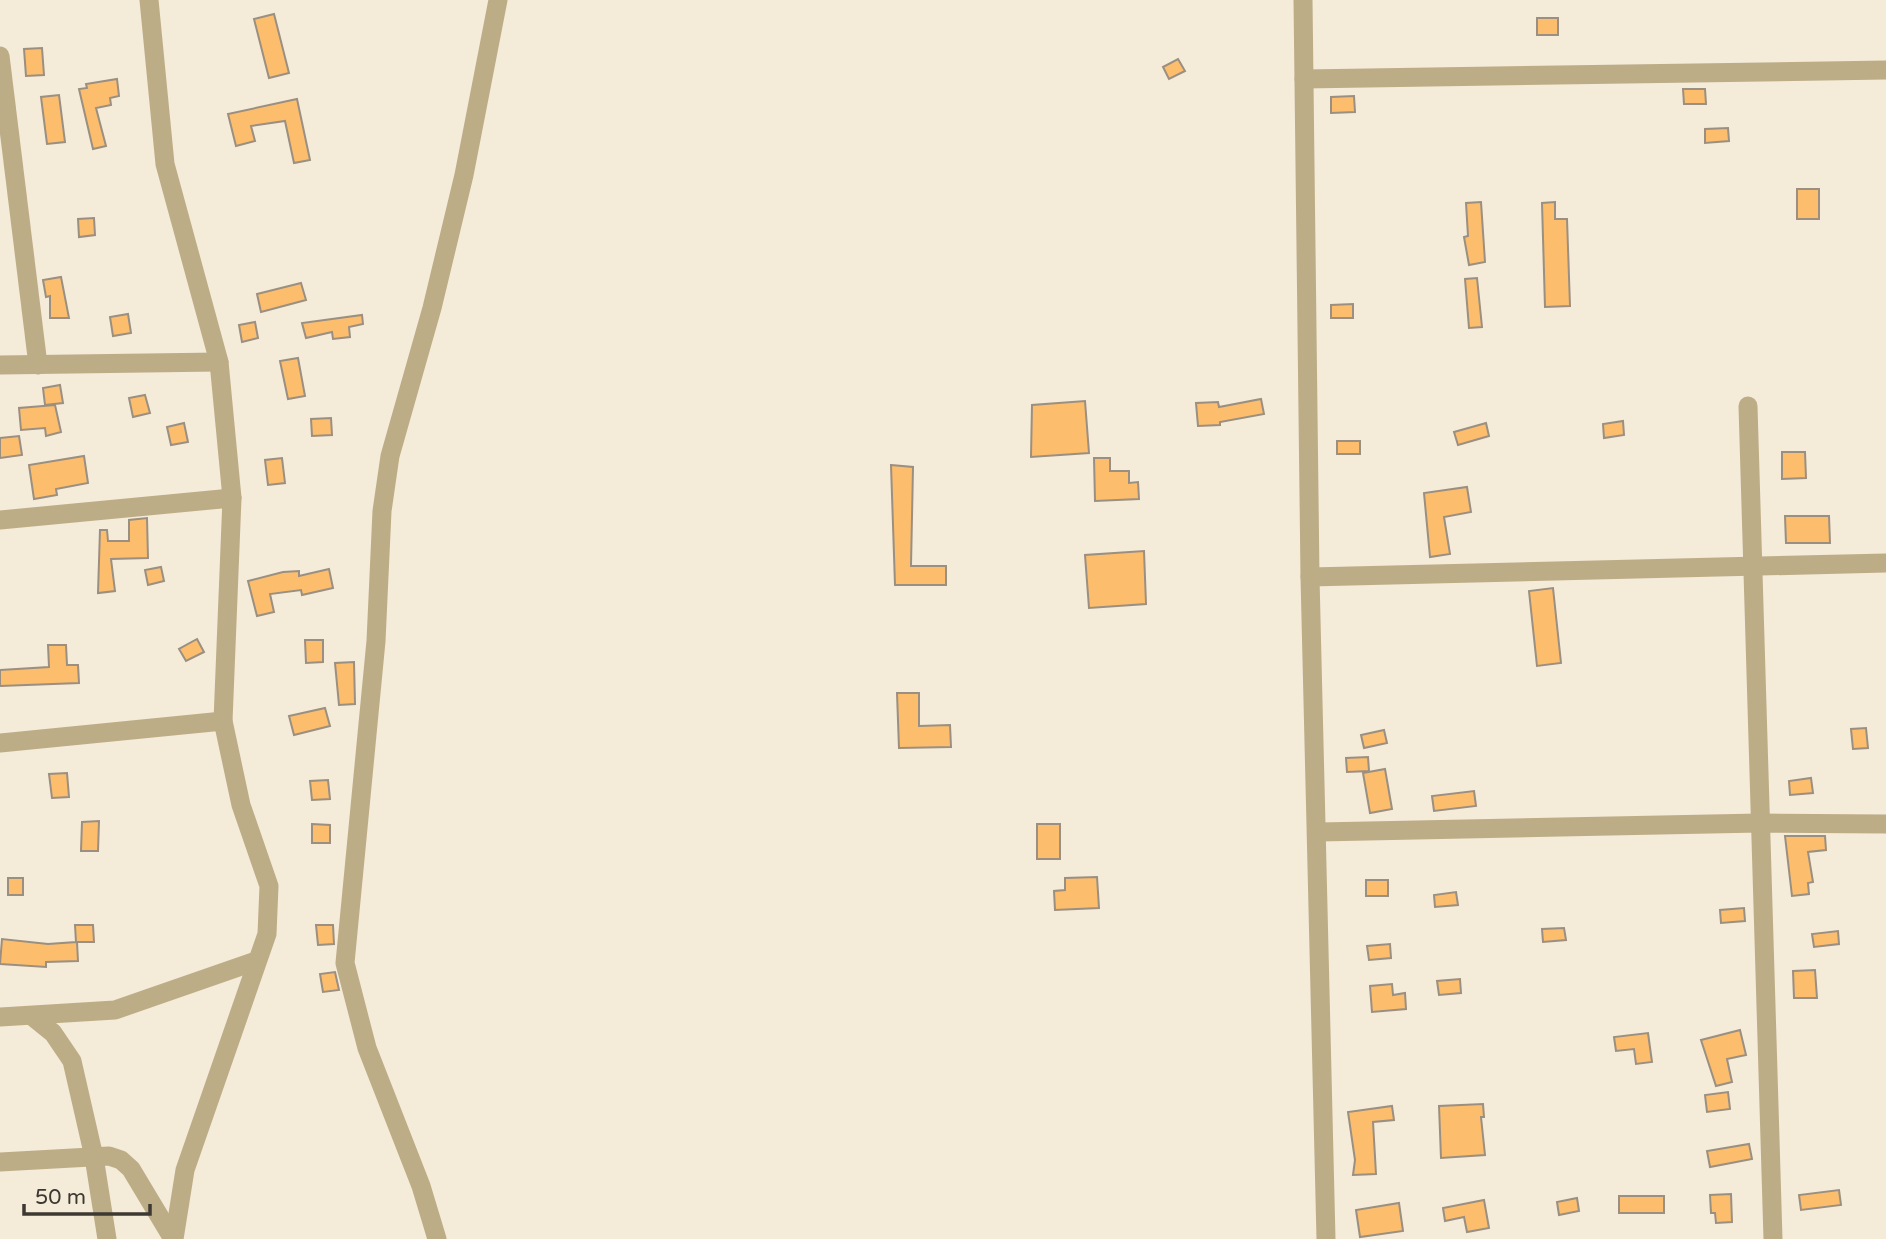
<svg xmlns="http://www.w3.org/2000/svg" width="1886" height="1239" font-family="'Varela Round',sans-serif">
  <rect width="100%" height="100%" fill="#f4ebd9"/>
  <!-- building -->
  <g fill="#fcbe6d" stroke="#9b8f81" stroke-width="2">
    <polygon points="274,14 289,73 269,78 254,19"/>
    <rect x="1537" y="18" width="21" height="17"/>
    <polygon points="42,48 44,75 26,76 24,49"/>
    <polygon points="1178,59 1185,71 1169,79 1163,67"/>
    <polygon points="117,79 119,96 110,98 111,105 96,108 106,146 93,149 79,89 87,88 86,84"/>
    <polygon points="1683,89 1705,89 1706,104 1684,104"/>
    <polygon points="59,95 65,142 47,144 41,97"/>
    <polygon points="1354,96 1355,112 1331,113 1331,97"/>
    <polygon points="297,99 310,160 294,163 285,121 251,126 255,141 236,146 228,114"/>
    <polygon points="1728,128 1729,141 1705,143 1705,129"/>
    <rect x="1797" y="189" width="22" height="30"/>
    <polygon points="1481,202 1485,262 1469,265 1464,237 1468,236 1466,203"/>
    <polygon points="1555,202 1555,219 1567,219 1570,306 1545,307 1542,203"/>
    <polygon points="94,218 95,235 79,237 78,219"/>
    <polygon points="61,277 69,318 50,318 50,296 46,297 43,280"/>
    <polygon points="1477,278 1482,327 1469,328 1465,279"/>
    <polygon points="301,283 306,300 261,312 257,294"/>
    <polygon points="1353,304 1353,318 1331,318 1331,305"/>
    <polygon points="128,314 131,333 113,336 110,317"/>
    <polygon points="362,315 363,324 349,327 350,337 333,339 332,332 306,338 302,323"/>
    <polygon points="255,322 258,338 242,342 239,325"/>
    <polygon points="298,358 305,396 288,399 280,361"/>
    <polygon points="60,385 63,403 45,405 43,388"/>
    <polygon points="145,395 150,413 133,417 129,398"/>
    <polygon points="1261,399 1264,414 1220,422 1220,425 1198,426 1196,403 1218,402 1219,407"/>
    <polygon points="1085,401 1089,453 1031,457 1032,405"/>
    <polygon points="55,405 61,432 46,436 45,428 21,430 19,408"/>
    <polygon points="331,418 332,435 312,436 311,419"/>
    <polygon points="1623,421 1624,435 1604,438 1603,424"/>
    <polygon points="184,423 188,442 171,445 167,427"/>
    <polygon points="1486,423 1489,436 1458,445 1454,432"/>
    <polygon points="19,436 22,455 0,458 0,438"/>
    <rect x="1337" y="441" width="23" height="13"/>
    <polygon points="1782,452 1805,452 1806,478 1782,479"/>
    <polygon points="84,456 88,483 56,489 57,495 34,499 29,465"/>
    <polygon points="282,458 285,483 268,485 265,460"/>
    <polygon points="1094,458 1110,458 1110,471 1129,471 1129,483 1138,482 1139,499 1095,501"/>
    <polygon points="891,465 913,467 911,566 946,566 946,585 895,585"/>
    <polygon points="1467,487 1471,512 1444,517 1450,554 1430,557 1424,493"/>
    <polygon points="1785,516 1829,516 1830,543 1786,543"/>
    <polygon points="147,518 148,558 111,559 115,591 98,593 100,530 107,530 108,541 129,541 129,520"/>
    <polygon points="1144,551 1146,604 1089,608 1085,555"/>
    <polygon points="161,567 164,581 148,585 145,570"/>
    <polygon points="329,569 333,588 302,595 301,590 270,594 274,612 257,616 248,581 283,572 299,571 299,576"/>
    <polygon points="1553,588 1561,663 1537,666 1529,591"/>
    <polygon points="197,639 204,652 186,661 179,649"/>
    <polygon points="305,640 323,640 323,662 306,663"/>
    <polygon points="48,645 66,645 67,665 78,665 79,683 0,686 0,670 49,667"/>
    <polygon points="354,662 355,704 339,705 335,663"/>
    <polygon points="897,693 919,693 919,726 950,725 951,747 899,748"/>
    <polygon points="325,708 330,726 294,735 289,716"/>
    <polygon points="1866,728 1868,748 1853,749 1851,729"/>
    <polygon points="1384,730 1387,743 1364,748 1361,735"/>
    <polygon points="1368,757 1369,771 1347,772 1346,758"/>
    <polygon points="1385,769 1392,809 1370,813 1363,773"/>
    <polygon points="67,773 69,797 52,798 49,774"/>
    <polygon points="1811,778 1813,793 1790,795 1789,781"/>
    <polygon points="328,780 330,799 312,800 310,781"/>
    <polygon points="1474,791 1476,806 1434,811 1432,796"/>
    <polygon points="99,821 98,851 81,851 82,822"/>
    <polygon points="312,824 330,825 330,843 312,843"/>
    <rect x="1037" y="824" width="23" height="35"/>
    <polygon points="1785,836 1825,836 1826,850 1808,852 1813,882 1808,883 1809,894 1792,896"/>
    <polygon points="1097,877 1099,908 1055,910 1054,891 1065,890 1065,878"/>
    <rect x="8" y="878" width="15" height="17"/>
    <rect x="1366" y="880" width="22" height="16"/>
    <polygon points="1456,892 1458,905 1435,907 1434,895"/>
    <polygon points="1744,908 1745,921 1721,923 1720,910"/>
    <polygon points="75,925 93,925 94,942 77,942 78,961 46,962 46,967 0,964 2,939 48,944 76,942"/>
    <polygon points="316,925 333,925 334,944 318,945"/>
    <polygon points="1564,928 1566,940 1543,942 1542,929"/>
    <polygon points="1838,931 1839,944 1814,947 1812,934"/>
    <polygon points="1390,944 1391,958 1369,960 1367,946"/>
    <polygon points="1815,970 1817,998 1794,998 1793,971"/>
    <polygon points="335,972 339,990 323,992 320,974"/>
    <polygon points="1460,979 1461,993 1439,995 1437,981"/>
    <polygon points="1392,984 1393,995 1405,993 1406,1009 1372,1012 1370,986"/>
    <polygon points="1740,1030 1746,1055 1727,1059 1732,1082 1716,1086 1701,1040"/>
    <polygon points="1648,1033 1652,1062 1636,1064 1634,1049 1616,1051 1614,1037"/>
    <polygon points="1728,1092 1730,1109 1707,1112 1705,1095"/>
    <polygon points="1483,1104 1484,1117 1481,1117 1485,1155 1441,1158 1439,1106"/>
    <polygon points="1392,1106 1394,1120 1373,1122 1376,1174 1353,1175 1355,1160 1348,1112"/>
    <polygon points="1749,1144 1752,1159 1710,1167 1707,1151"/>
    <polygon points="1839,1190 1841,1205 1801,1210 1799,1195"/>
    <polygon points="1731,1194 1732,1222 1716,1223 1715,1213 1711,1213 1710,1195"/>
    <rect x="1619" y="1196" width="45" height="17"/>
    <polygon points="1577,1198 1579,1211 1559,1215 1557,1202"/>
    <polygon points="1484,1200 1489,1228 1467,1232 1464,1217 1445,1221 1443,1208"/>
    <polygon points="1399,1203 1403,1231 1360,1237 1356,1210"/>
  </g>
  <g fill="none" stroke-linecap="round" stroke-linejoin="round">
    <!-- street -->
    <g stroke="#bcad87" stroke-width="19">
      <polyline points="149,0 165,164 219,362 232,498 223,721 241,805 269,886 267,934 185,1170 174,1239"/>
      <polyline points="1303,0 1310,577 1326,1239"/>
      <polyline points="0,56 38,365"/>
      <polyline points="1304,79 1886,70"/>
      <polyline points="0,365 219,362"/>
      <polyline points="1748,406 1773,1239"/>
      <polyline points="0,520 232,498"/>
      <polyline points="1310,577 1886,563"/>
      <polyline points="0,743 223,721"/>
      <polyline points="1319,832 1760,823 1886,824"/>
      <polyline points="32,1016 53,1033 72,1061 94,1157 107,1239"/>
      <polyline points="0,1017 115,1010 256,961"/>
      <polyline points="0,1162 109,1156 121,1160 131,1169 173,1239"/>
      <polyline points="437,1239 421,1186 367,1048 345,963 376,641 382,511 390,456 432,308 464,175 498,0"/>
    </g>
  </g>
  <!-- scale -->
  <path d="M24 1204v10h126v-10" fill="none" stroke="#3c3932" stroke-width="3.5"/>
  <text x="35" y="1204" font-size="21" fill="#3c3932" stroke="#f4ebd9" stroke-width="5" paint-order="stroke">50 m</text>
</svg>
